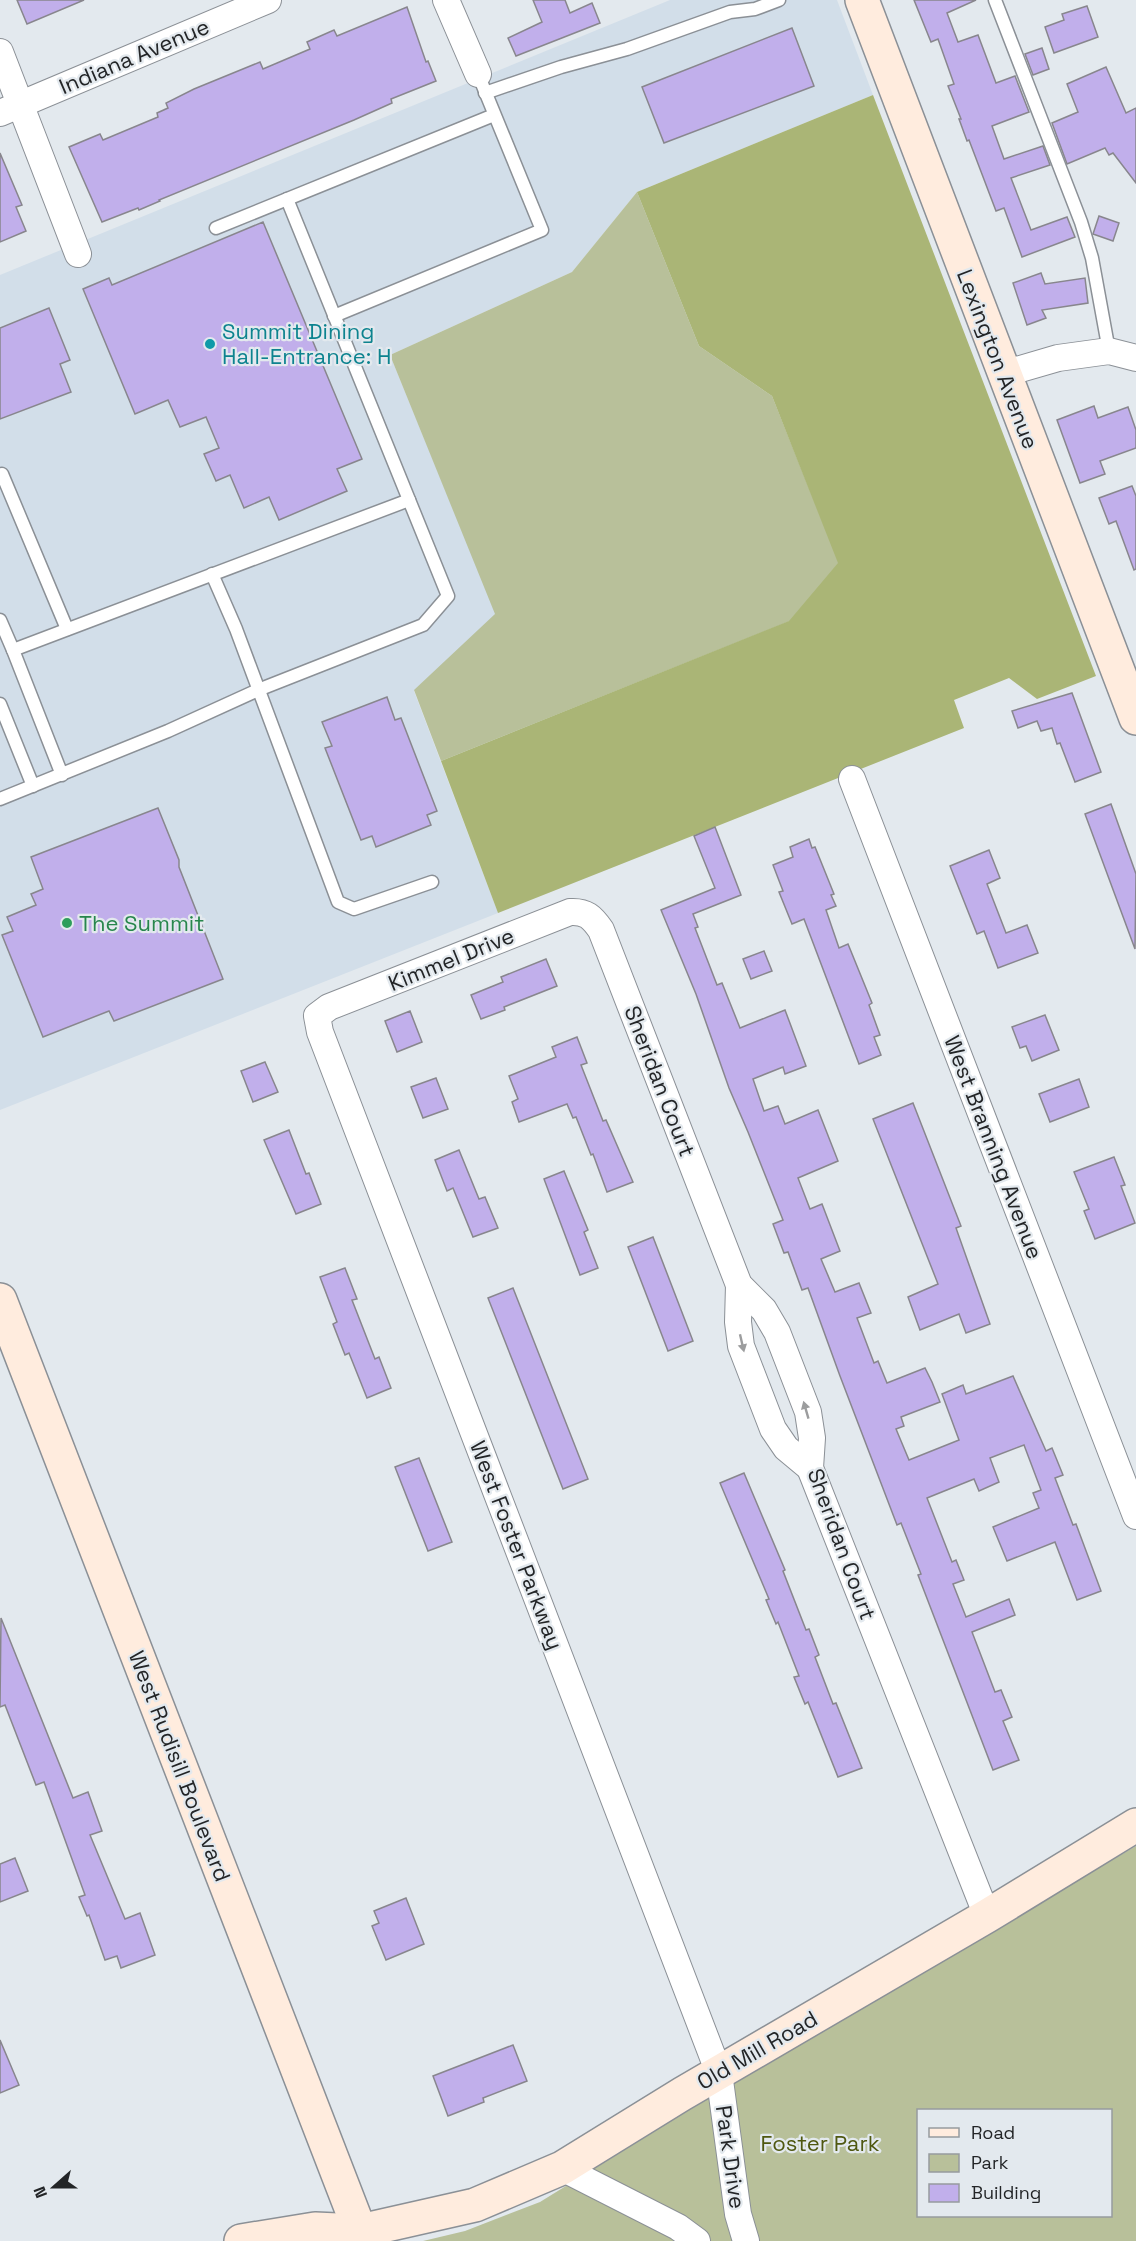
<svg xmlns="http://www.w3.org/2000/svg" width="1136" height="2241" font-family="'Space Grotesk',sans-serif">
  <rect width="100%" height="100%" fill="#e3e9ee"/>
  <!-- built -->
  <polygon fill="#d2dee9" points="670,0 837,0 873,95 637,192 572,272 390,355 496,614 414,691 498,913 0,1110 0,275"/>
  <!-- green -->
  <g fill="#b8c09a" fill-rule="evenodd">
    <polygon points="637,192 699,346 772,396 839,563 790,621 441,761 414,690 495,614 390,355 572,272"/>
    <path d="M1136,1846V2241H423L465,2231L540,2202L757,2068ZM918,2110H1110V2216H918Z"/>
  </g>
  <!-- forest -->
  <polygon fill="#aab576" points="873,95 1096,676 1037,699 1009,678 954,700 964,728 498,913 441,761 789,621 838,563 772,396 699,346 637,192"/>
  <!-- building -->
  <g fill="#c1afeb" stroke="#88868d" stroke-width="1.5">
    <polygon points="17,0 84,0 27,24"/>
    <polygon points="533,0 565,0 570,13 592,3 600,23 516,56 508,38 542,22"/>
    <polygon points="914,0 976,0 947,13 958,42 978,35 996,83 1015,76 1029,112 992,126 1004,159 1043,146 1050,165 1011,178 1031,230 1067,217 1075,237 1022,257 1004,208 996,211 969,140 967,141 959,119 961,119 948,86 954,84 938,39 931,42"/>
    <polygon points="1087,6 1098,37 1054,53 1045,27 1064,20 1062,14"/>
    <polygon points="407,7 426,62 428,61 436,81 391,99 392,103 354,120 159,200 160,201 139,210 138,208 102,222 69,147 100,134 103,140 158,117 157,113 168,108 166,103 194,89 260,62 263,69 310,49 307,42 334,30 337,36"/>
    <polygon points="792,28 814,86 664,143 642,87"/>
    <polygon points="1042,48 1049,69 1033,75 1025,54"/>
    <polygon points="1106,67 1126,113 1136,108 1136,183 1113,153 1109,155 1105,148 1067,164 1052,123 1078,112 1067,84"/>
    <polygon points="0,153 22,205 16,207 26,231 0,242"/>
    <polygon points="1099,216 1119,223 1113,241 1093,234"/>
    <polygon points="263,222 362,459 337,469 347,491 279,520 269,497 244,508 230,475 216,481 204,454 219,448 206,417 180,427 168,400 135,414 83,289 109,278 112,285"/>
    <polygon points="1041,273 1045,284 1085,278 1088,303 1042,310 1046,318 1027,325 1013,283"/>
    <polygon points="49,308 70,360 60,364 71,392 0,419 0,328"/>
    <polygon points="1094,406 1098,418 1128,407 1136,430 1136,448 1100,461 1105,474 1080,483 1057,420"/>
    <polygon points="1132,486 1136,496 1136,569 1134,570 1116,521 1109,524 1099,498"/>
    <polygon points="1072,693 1101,772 1075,782 1060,743 1057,744 1052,728 1041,731 1037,721 1018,728 1012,711"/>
    <polygon points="387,697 395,720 401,718 437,811 427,815 431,825 376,847 372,836 361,840 325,748 332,746 322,722"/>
    <polygon points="1111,804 1136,874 1135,949 1085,814"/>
    <polygon points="158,808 179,860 179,867 223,979 114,1021 109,1011 43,1037 2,935 13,931 7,917 36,905 31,894 43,889 31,857"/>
    <polygon points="715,827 741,895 693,914 698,927 695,928 717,985 722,983 740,1028 785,1010 806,1066 785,1074 783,1067 753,1079 764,1111 778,1106 785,1124 818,1110 838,1161 798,1178 810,1209 822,1204 840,1251 821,1259 835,1292 859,1283 871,1313 857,1318 874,1363 878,1361 887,1383 925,1368 932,1382 940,1402 901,1417 904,1426 896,1429 909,1460 959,1440 942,1394 963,1385 966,1394 1013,1376 1046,1451 1052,1448 1063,1475 1055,1478 1073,1525 1076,1524 1101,1591 1077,1600 1055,1542 1007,1561 993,1527 1039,1508 1033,1493 1041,1490 1024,1445 990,1458 999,1482 979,1491 974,1479 927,1498 952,1562 956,1560 964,1580 953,1584 966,1617 1009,1599 1015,1615 972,1632 995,1692 1001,1690 1012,1717 1003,1721 1019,1760 993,1770 918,1575 921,1574 901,1523 897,1525 840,1376 808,1288 802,1290 788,1252 784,1253 773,1224 783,1220 748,1132 729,1088 696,994 661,910 715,888 694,836"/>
    <polygon points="809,839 812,848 815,847 834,894 831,895 836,906 826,910 839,948 848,944 872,1003 869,1005 880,1035 874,1037 881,1055 859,1064 804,919 792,924 779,892 783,891 773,865 793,857 790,847"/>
    <polygon points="989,850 1000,878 987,884 1006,933 1027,925 1038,953 998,968 984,931 977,934 950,866"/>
    <polygon points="764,951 772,971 751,979 743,959"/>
    <polygon points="546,959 557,986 504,1007 505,1010 481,1019 471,995 503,982 501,977"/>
    <polygon points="410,1011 422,1042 397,1052 385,1021"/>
    <polygon points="1045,1015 1059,1050 1032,1061 1026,1046 1020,1048 1012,1027"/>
    <polygon points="577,1037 587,1063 581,1065 603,1121 606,1120 633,1182 607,1192 593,1154 591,1155 576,1117 573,1118 567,1104 519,1122 512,1102 518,1099 509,1076 556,1057 552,1047"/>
    <polygon points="265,1062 278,1092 253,1102 241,1071"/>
    <polygon points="436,1078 448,1109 423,1118 411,1087"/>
    <polygon points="1079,1079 1089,1107 1050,1122 1039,1094"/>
    <polygon points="913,1103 961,1226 956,1228 990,1324 966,1333 959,1314 920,1330 908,1297 938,1284 873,1119"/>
    <polygon points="289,1130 306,1174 309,1173 321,1204 296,1214 264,1140"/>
    <polygon points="459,1150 479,1199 485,1197 498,1228 473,1237 453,1188 447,1191 435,1160"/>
    <polygon points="1114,1157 1125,1185 1121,1186 1135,1223 1095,1239 1084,1211 1089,1209 1074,1172"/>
    <polygon points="564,1171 588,1230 584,1232 598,1268 580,1275 544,1179"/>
    <polygon points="653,1237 693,1341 668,1351 628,1247"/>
    <polygon points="345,1268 357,1299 352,1300 375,1359 379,1357 391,1388 367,1398 349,1353 345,1355 333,1324 337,1322 320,1277"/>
    <polygon points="513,1288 588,1479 563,1489 488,1298"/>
    <polygon points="419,1458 452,1542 428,1551 395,1467"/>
    <polygon points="744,1473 785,1570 783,1571 806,1630 809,1629 819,1655 815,1657 833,1704 836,1703 862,1768 838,1777 808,1702 805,1704 794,1677 799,1676 778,1622 776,1624 766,1600 769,1599 720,1483"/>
    <polygon points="1,1618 73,1798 88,1792 102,1831 90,1835 125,1919 140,1913 155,1955 121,1968 117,1956 105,1960 89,1915 87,1916 79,1897 85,1895 44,1782 36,1785 5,1705 0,1707"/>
    <polygon points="15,1858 28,1891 0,1902 0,1864"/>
    <polygon points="406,1898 424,1944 386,1960 372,1926 379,1923 374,1911"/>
    <polygon points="0,2040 19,2085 0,2093"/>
    <polygon points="513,2045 527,2081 483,2098 484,2102 448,2116 433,2076"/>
  </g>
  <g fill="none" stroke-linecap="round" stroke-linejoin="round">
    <!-- lane casing -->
    <g stroke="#8b9096" stroke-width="15">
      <g id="lane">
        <polyline points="995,0 1081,222 1092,258 1109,351"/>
        <polyline points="485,93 561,67 627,49 730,12 755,9 779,0"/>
        <polyline points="216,228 494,115"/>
        <polyline points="334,316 542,230 478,74"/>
        <polyline points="0,475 2,474 67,629"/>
        <polyline points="212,574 236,629 338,902 354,909 432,882"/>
        <polyline points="0,620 13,650"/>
        <polyline points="0,704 33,786"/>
        <polyline points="62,775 13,650 409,500"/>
        <polyline points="0,799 168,731 258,690 423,625 448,596 287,199"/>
      </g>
    </g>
    <!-- street casing -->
    <g stroke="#8b9096" stroke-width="28">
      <g id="street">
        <polyline points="446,0 478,74"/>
        <polyline points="0,52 78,254"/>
        <polyline points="0,113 268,0"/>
        <polyline points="1003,374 1058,358 1109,351 1136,358"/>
        <polyline points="852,779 1136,1516"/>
        <polyline points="739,1285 738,1322 741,1346 773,1429 786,1448 810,1468"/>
        <polyline points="562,2168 678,2227 697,2241"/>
        <path d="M746,2241L738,2214L719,2073L320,1032L317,1016L329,1007L570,912C586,911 592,917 601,930L739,1285L764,1310L777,1332L808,1412L812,1438L810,1468L987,1916"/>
      </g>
    </g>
    <!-- secondary casing -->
    <g stroke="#8b9096" stroke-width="36">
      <g id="secondary">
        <polyline points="862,0 1136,718"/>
        <polyline points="0,1300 360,2231"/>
        <polyline points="241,2241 315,2229 360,2231 475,2205 562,2168 682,2094 987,1916 1136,1825"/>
      </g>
    </g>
    <!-- lane -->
    <use href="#lane" stroke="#fff" stroke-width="12"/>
    <!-- street -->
    <use href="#street" stroke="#fff" stroke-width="26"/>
    <!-- secondary -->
    <use href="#secondary" stroke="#ffecde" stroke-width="33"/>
  </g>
  <!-- one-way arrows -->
  <defs><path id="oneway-solid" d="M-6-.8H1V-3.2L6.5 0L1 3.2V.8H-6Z" transform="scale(1.5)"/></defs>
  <g fill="#9c9d9e">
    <use href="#oneway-solid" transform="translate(742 1343) rotate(77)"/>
    <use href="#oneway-solid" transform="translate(806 1410) rotate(-106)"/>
  </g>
  <!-- markers -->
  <circle fill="#0f9aa8" stroke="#e3e9ee" stroke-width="2" cx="210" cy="344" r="6"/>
  <circle fill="#2e9e5b" stroke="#e3e9ee" stroke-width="2" cx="67" cy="923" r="6"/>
  <g text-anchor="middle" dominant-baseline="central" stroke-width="4.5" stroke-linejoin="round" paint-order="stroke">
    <!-- street labels -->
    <g font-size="22" fill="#232527" stroke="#e3e9ee">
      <text transform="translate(134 56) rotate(-23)">Indiana Avenue</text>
      <text transform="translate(998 359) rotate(69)">Lexington Avenue</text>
      <text transform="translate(451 959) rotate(-22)">Kimmel Drive</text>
      <text transform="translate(660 1081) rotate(69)">Sheridan Court</text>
      <text transform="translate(994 1147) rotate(69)">West Branning Avenue</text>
      <text transform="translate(842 1544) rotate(70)">Sheridan Court</text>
      <text transform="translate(517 1545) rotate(69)">West Foster Parkway</text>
      <text transform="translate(180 1766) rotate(69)">West Rudisill Boulevard</text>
      <text transform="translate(757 2050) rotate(-30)">Old Mill Road</text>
      <text transform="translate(731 2157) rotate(82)">Park Drive</text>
    </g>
    <!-- culture labels -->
    <g font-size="22" fill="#0d838f" stroke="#e3e9ee" text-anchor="start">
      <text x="222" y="331">Summit Dining<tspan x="222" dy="25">Hall-Entrance: H</tspan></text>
    </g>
    <!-- leisure labels -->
    <g font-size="22" fill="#27864d" stroke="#e3e9ee" text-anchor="start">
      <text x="79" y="923">The Summit</text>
    </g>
    <!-- park labels -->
    <g font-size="22" fill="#4f5810" stroke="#e3e9ee">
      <text x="820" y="2143">Foster Park</text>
    </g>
  </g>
  <!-- legend -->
  <rect x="917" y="2109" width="195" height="108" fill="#e3e9ee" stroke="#969b9e" stroke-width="1.5"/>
  <rect x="929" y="2128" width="30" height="9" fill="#ffecde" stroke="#969b9e" stroke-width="1.5"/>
  <text x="971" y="2139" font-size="18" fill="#232527">Road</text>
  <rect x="929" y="2154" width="30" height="18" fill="#b8c09a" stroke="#969b9e" stroke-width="1.5"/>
  <text x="971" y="2169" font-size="18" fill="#232527">Park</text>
  <rect x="929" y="2184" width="30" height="18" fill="#c1afeb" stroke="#969b9e" stroke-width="1.5"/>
  <text x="971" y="2199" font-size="18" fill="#232527">Building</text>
  <!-- north arrow -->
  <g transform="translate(54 2187) rotate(249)" stroke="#e3e9ee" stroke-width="4.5" paint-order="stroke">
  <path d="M0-4.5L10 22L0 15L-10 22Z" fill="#232527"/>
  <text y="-9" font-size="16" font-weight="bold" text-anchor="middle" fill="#232527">N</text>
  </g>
</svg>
